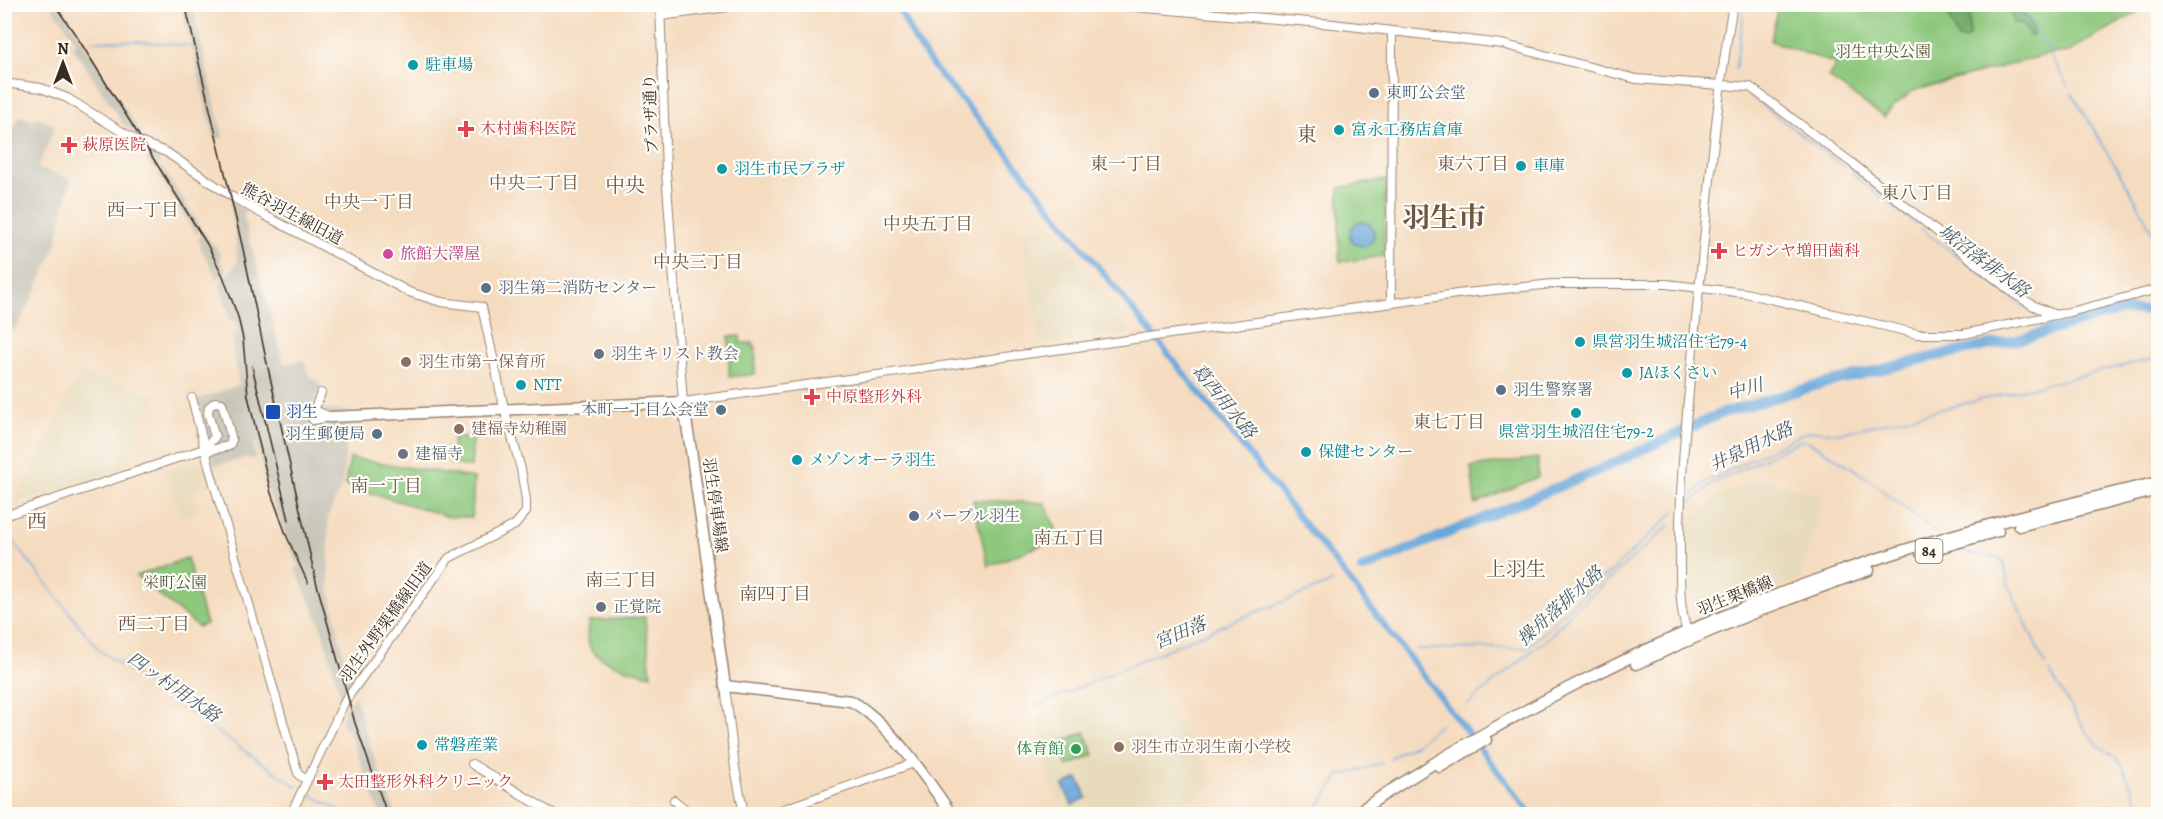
<svg xmlns="http://www.w3.org/2000/svg" width="2163" height="819" font-family="Alegreya,'Noto Serif JP',serif">
  <rect width="100%" height="100%" fill="#fdfcf7"/>
  <filter id="ink" filterUnits="userSpaceOnUse"><feTurbulence type="fractalNoise" baseFrequency=".0167" numOctaves="2"/><feDisplacementMap in="SourceGraphic" scale="12" xChannelSelector="R" yChannelSelector="G"/><feConvolveMatrix kernelMatrix="1 2 1 2 8 2 1 2 1" color-interpolation-filters="sRGB"/></filter>
  <filter id="wash" filterUnits="userSpaceOnUse"><feTurbulence type="fractalNoise" baseFrequency=".008" numOctaves="4" result="noise"/><feDisplacementMap in="SourceGraphic" scale="24" xChannelSelector="R" yChannelSelector="G"/><feGaussianBlur stdDeviation="1.35" result="paint"/><feColorMatrix in="noise" values="0 0 0 0 0 0 0 0 0 0 0 0 0 0 0 0 0 1.4 0 .05"/><feComposite in="paint" operator="in"/></filter>
  <g filter="url(#wash)">
    <rect width="100%" height="100%" fill="#f5dcc0"/>
    <!-- built -->
    <g fill="#e7daba">
      <polygon points="1052,226 1133,333 1040,345 1022,232"/>
      <polygon points="80,372 156,395 121,469 14,505"/>
      <polygon points="195,461 203,464 210,486 192,492 198,512 181,517 167,473 168,469"/>
      <polygon points="1759,478 1821,495 1823,497 1800,580 1707,616 1691,605 1688,526 1717,497"/>
      <polygon points="1141,672 1216,781 1166,814 1070,814 1050,787 1038,714"/>
    </g>
    <!-- industrial -->
    <g fill="#c8c4b8">
      <polygon points="50,5 58,5 68,18 145,140 135,135 124,125 72,46 79,45 77,42"/>
      <polygon points="181,5 192,5 223,137 221,138 214,139"/>
      <polygon points="20,116 34,122 37,117 55,126 38,168 71,179 56,245 38,286 14,332 4,330 4,145"/>
      <polygon points="137,144 161,154 157,173 156,169 151,167"/>
      <polygon points="161,165 200,226 197,236 159,176"/>
      <polygon points="230,201 246,210 243,216 283,361 286,364 304,360 310,378 313,378 322,387 313,403 320,405 320,409 351,411 342,484 328,516 329,588 347,672 357,678 342,701 320,623 295,569 299,567 269,495 256,443 253,444 256,458 250,459 248,457 214,466 196,400 239,385 233,351 233,335 237,334 235,320 231,320 220,286 223,279 234,268 237,260 237,250"/>
      <polygon points="202,230 211,244 213,243 220,253 220,261 226,271 218,280 198,242"/>
      <polygon points="355,696 374,757 396,814 380,814 349,732 340,724 345,713 344,709"/>
    </g>
    <!-- green -->
    <g fill="#8dc87d" stroke="#64794e" stroke-width="1.5">
      <polygon points="1778,5 2150,5 2068,52 2045,55 1913,91 1894,106 1884,117 1828,77 1836,64 1771,41"/>
      <polygon points="1386,180 1384,256 1341,262 1339,259 1339,188"/>
      <polygon points="729,336 740,336 740,343 753,343 753,347 756,347 755,374 729,377"/>
      <polygon points="454,437 473,439 471,467 449,463"/>
      <polygon points="350,458 474,478 472,517 449,517 345,485"/>
      <polygon points="1538,458 1538,477 1475,504 1471,467"/>
      <polygon points="973,500 1045,503 1060,538 988,566"/>
      <polygon points="187,558 206,624 198,627 136,576"/>
      <path d="M645,617L651,675C636,672 593,661 589,645C587,638 589,629 589,621Z"/>
      <polygon points="1085,732 1094,755 1067,766 1057,743"/>
    </g>
    <!-- forest -->
    <g fill="#72ac6c" stroke="#566b45" stroke-width="1.5">
      <polygon points="1955,5 1974,5 1970,10 1969,36 1966,39 1958,39 1947,12 1948,9"/>
      <polygon points="2009,5 2019,5 2033,27 2033,35 2030,36 2021,23 2013,23"/>
    </g>
    <!-- water -->
    <g fill="#69a7db" stroke="#52687c" stroke-width="1.5">
      <circle cx="1362" cy="234" r="12"/>
      <polygon points="1078,778 1087,798 1072,805 1063,785"/>
    </g>
    <g fill="none" stroke-linecap="round" stroke-linejoin="round">
      <!-- stream -->
      <g stroke="#69a7db" stroke-width="1.5">
        <polyline points="2021,4 2068,86"/>
        <polyline points="91,41 136,41 192,46"/>
        <polyline points="76,44 80,44"/>
        <polyline points="1735,70 1745,4"/>
        <polyline points="2072,93 2137,202 2158,244"/>
        <polyline points="1748,94 1844,167"/>
        <polyline points="1850,172 1915,224"/>
        <polyline points="1920,228 2034,314"/>
        <polyline points="2041,322 2049,331"/>
        <polyline points="1808,441 1859,472 1938,534"/>
        <polyline points="1685,502 1707,481 1804,433 1814,431 1841,433 2152,359"/>
        <polyline points="1689,504 1712,484 1799,441 1804,441"/>
        <polyline points="4,530 99,650 297,787"/>
        <path d="M1959,549C1974,560 1991,551 2003,561L2009,586L2045,665"/>
        <polyline points="1417,649 1527,648 1586,591 1615,568 1677,509"/>
        <polyline points="2049,671 2085,730 2098,745 2116,758 2122,765 2143,814"/>
        <polyline points="1467,705 1549,637 1572,612 1670,525"/>
        <polyline points="1036,706 1224,625 1333,582"/>
        <polyline points="1390,758 1415,745 1440,725"/>
        <polyline points="308,793 346,814"/>
        <polyline points="1313,814 1339,776 1383,763"/>
      </g>
      <!-- canal -->
      <polyline stroke="#69a7db" stroke-width="6" points="897,4 914,39 934,68 995,138 1331,557 1531,814"/>
      <!-- river -->
      <polyline stroke="#69a7db" stroke-width="10" points="1362,569 1594,472 1720,414 1814,386 1936,356 2021,339 2122,310 2158,311"/>
    </g>
  </g>
  <g filter="url(#ink)">
    <g fill="none" stroke-linecap="round" stroke-linejoin="round">
      <!-- minor casing -->
      <g stroke="#98836f" stroke-width="10">
        <g id="minor">
          <polyline points="660,4 666,172 683,402 1457,294 1552,284 1666,284 1745,293 1918,334 1964,334 2074,311 2158,289"/>
          <polyline points="1100,4 1333,24 1502,44 1636,79 1750,87 1852,163 2013,293 2034,306 2056,315"/>
          <polyline points="661,16 727,7"/>
          <polyline points="4,83 41,88 67,98 137,141 166,152 234,198 266,216 409,292 441,302 482,307 504,408 521,469 526,500 526,512 515,525 449,558 345,701 291,814"/>
          <polyline points="1391,303 1392,32"/>
          <polyline points="192,398 210,470 297,770 299,775 307,780"/>
          <polygon points="314,410 330,417 313,420 310,414"/>
          <polyline points="314,410 321,393"/>
          <polyline points="4,516 204,449 211,450 229,446 232,440 222,403 215,402 209,407 208,413 215,437 204,449"/>
          <path d="M1688,635C1679,610 1680,580 1680,554C1679,478 1688,404 1695,328C1707,220 1714,112 1733,4"/>
          <polyline points="725,686 735,768 744,814"/>
          <polyline points="472,764 553,814"/>
          <polyline points="674,800 691,814"/>
          <polyline points="770,814 914,763"/>
        </g>
      </g>
      <!-- major casing -->
      <g stroke="#98836f" stroke-width="13">
        <g id="major">
          <path d="M330,417L683,402L691,450L725,686L851,701C887,720 929,781 951,814"/>
          <polyline points="2019,526 2158,490"/>
          <polyline points="1921,553 1998,531"/>
          <path d="M1636,664C1712,629 1790,597 1869,570"/>
          <polyline points="1440,767 1486,740"/>
          <path d="M1355,814C1497,718 1657,637 1819,579C1929,539 2044,509 2158,482"/>
        </g>
      </g>
      <!-- minor -->
      <use href="#minor" stroke="#fff" stroke-width="8"/>
      <!-- major -->
      <use href="#major" stroke="#fff" stroke-width="10"/>
      <!-- rail -->
      <g stroke="#3b2a1e" stroke-width="1.5">
        <polyline points="54,4 77,37 207,244 223,276 238,317 243,339 248,396 271,493 287,537 308,583"/>
        <polyline points="185,4 243,249 266,359 316,581 355,723 387,814"/>
        <polyline points="252,366 289,520"/>
      </g>
    </g>
  </g>
  <!-- markers -->
  <g fill="#0f9aa8" stroke="#fdfcf7" stroke-width="2">
    <circle cx="413" cy="65" r="6"/>
    <circle cx="1339" cy="130" r="6"/>
    <circle cx="1521" cy="166" r="6"/>
    <circle cx="722" cy="169" r="6"/>
    <circle cx="1580" cy="342" r="6"/>
    <circle cx="1627" cy="373" r="6"/>
    <circle cx="521" cy="385" r="6"/>
    <circle cx="1576" cy="413" r="6"/>
    <circle cx="1306" cy="452" r="6"/>
    <circle cx="797" cy="460" r="6"/>
    <circle cx="422" cy="745" r="6"/>
  </g>
  <g fill="#5c6f8a" stroke="#fdfcf7" stroke-width="2">
    <circle cx="1374" cy="93" r="6"/>
    <circle cx="486" cy="288" r="6"/>
    <circle cx="1501" cy="390" r="6"/>
    <circle cx="721" cy="410" r="6"/>
    <circle cx="377" cy="434" r="6"/>
    <circle cx="914" cy="516" r="6"/>
  </g>
  <g fill="#e0444e" stroke="#fdfcf7" stroke-width="2">
    <path d="M463 120h6v6h6v6h-6v6h-6v-6h-6v-6h6z"/>
    <path d="M66 136h6v6h6v6h-6v6h-6v-6h-6v-6h6z"/>
    <path d="M1716 242h6v6h6v6h-6v6h-6v-6h-6v-6h6z"/>
    <path d="M809 388h6v6h6v6h-6v6h-6v-6h-6v-6h6z"/>
    <path d="M322 773h6v6h6v6h-6v6h-6v-6h-6v-6h6z"/>
  </g>
  <circle fill="#d1479c" stroke="#fdfcf7" stroke-width="2" cx="388" cy="254" r="6"/>
  <g fill="#6b7280" stroke="#fdfcf7" stroke-width="2">
    <circle cx="599" cy="354" r="6"/>
    <circle cx="403" cy="454" r="6"/>
    <circle cx="601" cy="607" r="6"/>
  </g>
  <g fill="#8d6e63" stroke="#fdfcf7" stroke-width="2">
    <circle cx="406" cy="362" r="6"/>
    <circle cx="459" cy="429" r="6"/>
    <circle cx="1119" cy="747" r="6"/>
  </g>
  <rect fill="#1a4fb4" stroke="#fdfcf7" stroke-width="2" x="265" y="404" width="16" height="16" rx="3"/>
  <circle fill="#2e9e5b" stroke="#fdfcf7" stroke-width="2" cx="1076" cy="749" r="6"/>
  <g text-anchor="middle" dominant-baseline="central" stroke-width="4.5" stroke-linejoin="round" paint-order="stroke">
    <!-- shield labels -->
    <rect fill="#fdfcf7" stroke="#75695f" stroke-width="1.5" x="1915.5" y="539" width="27" height="24" rx="4.5"/>
    <g font-size="15" font-weight="bold" fill="#3b2a1e">
      <text x="1929" y="551">84</text>
    </g>
    <!-- park labels -->
    <g font-size="16" fill="#54593a" stroke="#fdfcf7">
      <text x="1883" y="52">羽生中央公園</text>
      <text x="175" y="583">栄町公園</text>
    </g>
    <!-- culture labels -->
    <g font-size="16" fill="#0d838f" stroke="#fdfcf7" text-anchor="start">
      <text x="425" y="65">駐車場</text>
      <text x="1351" y="130">富永工務店倉庫</text>
      <text x="1533" y="166">車庫</text>
      <text x="734" y="169">羽生市民プラザ</text>
      <text x="1592" y="342">県営羽生城沼住宅79-4</text>
      <text x="1639" y="373">JAほくさい</text>
      <text x="533" y="385">NTT</text>
      <text x="1576" y="432" text-anchor="middle">県営羽生城沼住宅79-2</text>
      <text x="1318" y="452">保健センター</text>
      <text x="809" y="460">メゾンオーラ羽生</text>
      <text x="434" y="745">常磐産業</text>
    </g>
    <!-- service labels -->
    <g font-size="16" fill="#4e5e75" stroke="#fdfcf7" text-anchor="start">
      <text x="1386" y="93">東町公会堂</text>
      <text x="498" y="288">羽生第二消防センター</text>
      <text x="1513" y="390">羽生警察署</text>
      <text x="709" y="410" text-anchor="end">本町一丁目公会堂</text>
      <text x="365" y="434" text-anchor="end">羽生郵便局</text>
      <text x="926" y="516">パープル羽生</text>
    </g>
    <!-- street labels -->
    <g font-size="16" fill="#3b2a1e" stroke="#fdfcf7">
      <text transform="translate(651 114) rotate(-92)">プラザ通り</text>
      <text transform="translate(292 214) rotate(28)">熊谷羽生線旧道</text>
      <text transform="translate(715 505) rotate(82)">羽生停車場線</text>
      <text transform="translate(1735 596) rotate(-22)">羽生栗橋線</text>
      <text transform="translate(386 622) rotate(-54)">羽生外野栗橋線旧道</text>
    </g>
    <!-- health labels -->
    <g font-size="16" fill="#be3a42" stroke="#fdfcf7" text-anchor="start">
      <text x="480" y="129">木村歯科医院</text>
      <text x="82" y="145">萩原医院</text>
      <text x="1732" y="251">ヒガシヤ増田歯科</text>
      <text x="826" y="397">中原整形外科</text>
      <text x="338" y="782">太田整形外科クリニック</text>
    </g>
    <!-- hotel labels -->
    <g font-size="16" fill="#b23c85" stroke="#fdfcf7" text-anchor="start">
      <text x="400" y="254">旅館大澤屋</text>
    </g>
    <!-- worship labels -->
    <g font-size="16" fill="#5b616d" stroke="#fdfcf7" text-anchor="start">
      <text x="611" y="354">羽生キリスト教会</text>
      <text x="415" y="454">建福寺</text>
      <text x="613" y="607">正覚院</text>
    </g>
    <!-- education labels -->
    <g font-size="16" fill="#785e54" stroke="#fdfcf7" text-anchor="start">
      <text x="418" y="362">羽生市第一保育所</text>
      <text x="471" y="429">建福寺幼稚園</text>
      <text x="1131" y="747">羽生市立羽生南小学校</text>
    </g>
    <!-- transit labels -->
    <g font-size="16" fill="#164399" stroke="#fdfcf7" text-anchor="start">
      <text x="286" y="412">羽生</text>
    </g>
    <!-- leisure labels -->
    <g font-size="16" fill="#27864d" stroke="#fdfcf7" text-anchor="end">
      <text x="1064" y="749">体育館</text>
    </g>
    <!-- neighbourhood labels -->
    <g font-size="18" fill="#6e5742" stroke="#fdfcf7">
      <text x="1126" y="164">東一丁目</text>
      <text x="1473" y="164">東六丁目</text>
      <text x="534" y="183">中央二丁目</text>
      <text x="1917" y="193">東八丁目</text>
      <text x="369" y="202">中央一丁目</text>
      <text x="143" y="210">西一丁目</text>
      <text x="928" y="224">中央五丁目</text>
      <text x="698" y="262">中央三丁目</text>
      <text x="1449" y="422">東七丁目</text>
      <text x="386" y="486">南一丁目</text>
      <text x="1069" y="538">南五丁目</text>
      <text x="621" y="580">南三丁目</text>
      <text x="775" y="594">南四丁目</text>
      <text x="154" y="624">西二丁目</text>
    </g>
    <!-- water labels -->
    <g font-size="18" font-style="italic" fill="#4d5c6a" stroke="#fdfcf7">
      <text transform="translate(1984 261) rotate(37)">城沼落排水路</text>
      <text transform="translate(1745 389) rotate(-16)">中川</text>
      <text transform="translate(1224 401) rotate(51)">葛西用水路</text>
      <text transform="translate(1751 447) rotate(-26)">井泉用水路</text>
      <text transform="translate(1560 606) rotate(-42)">操舟落排水路</text>
      <text transform="translate(1180 633) rotate(-23)">宮田落</text>
      <text transform="translate(174 687) rotate(35)">四ッ村用水路</text>
    </g>
    <!-- quarter labels -->
    <g font-size="20" fill="#6e5742" stroke="#fdfcf7">
      <text x="1307" y="134">東</text>
      <text x="625" y="185">中央</text>
      <text x="37" y="521">西</text>
      <text x="1516" y="569">上羽生</text>
    </g>
    <!-- town labels -->
    <g font-size="28" font-weight="bold" fill="#6e5742" stroke="#fdfcf7">
      <text x="1444" y="218">羽生市</text>
    </g>
  </g>
  <!-- margin -->
  <rect width="2163" height="819" fill="none" stroke="#fdfcf7" stroke-width="24"/>
  <!-- north arrow -->
  <g transform="translate(63 63)" stroke="#fdfcf7" stroke-width="4.5" paint-order="stroke">
  <path d="M0-4.5L10 22L0 15L-10 22Z" fill="#3b2a1e"/>
  <text y="-9" font-size="16" font-weight="bold" text-anchor="middle" fill="#3b2a1e">N</text>
  </g>
</svg>
